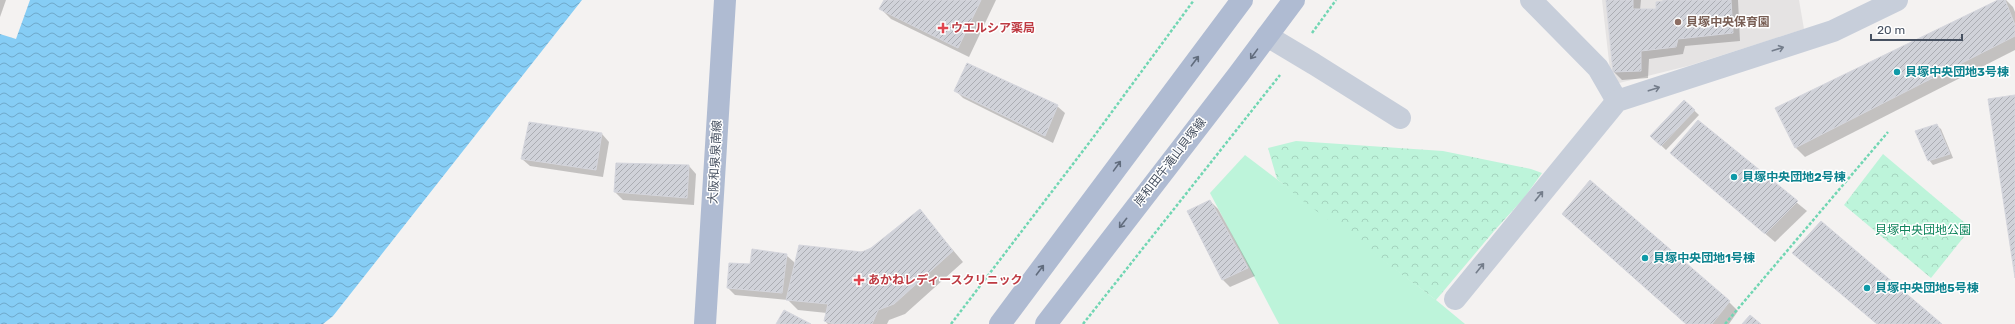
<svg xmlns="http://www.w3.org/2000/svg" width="2015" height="324" font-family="Rubik,'Noto Sans JP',sans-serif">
  <defs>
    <pattern id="forest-crowns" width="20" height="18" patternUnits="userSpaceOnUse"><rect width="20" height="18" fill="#bdf4da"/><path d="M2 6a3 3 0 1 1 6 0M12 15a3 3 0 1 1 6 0" fill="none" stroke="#a4d3be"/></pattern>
    <pattern id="water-waves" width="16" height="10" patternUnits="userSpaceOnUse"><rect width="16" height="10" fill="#86cdf5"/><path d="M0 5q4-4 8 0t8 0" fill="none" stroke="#6fa9ca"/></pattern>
    <pattern id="building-hatch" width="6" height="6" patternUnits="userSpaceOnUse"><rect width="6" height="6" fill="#d0d2d9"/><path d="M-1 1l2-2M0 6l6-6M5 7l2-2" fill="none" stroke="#abadb3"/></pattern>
  </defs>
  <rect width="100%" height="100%" fill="#f4f2f1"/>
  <!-- education -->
  <polygon fill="#e5e3e3" points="1602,0 1799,0 1804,29 1688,66 1619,83 1611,79"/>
  <!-- green -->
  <polygon fill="#bdf4da" points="1245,155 1436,300 1465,324 1279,324 1210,193"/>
  <!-- forest -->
  <g fill="url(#forest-crowns)">
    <polygon points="1296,141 1443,151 1531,169 1542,173 1524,198 1494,231 1436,300 1303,201 1277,179 1268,148"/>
    <polygon points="1883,154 1971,228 1931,278 1844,205"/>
  </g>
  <!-- water -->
  <polygon fill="url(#water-waves)" points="30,0 582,0 333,316 323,324 0,324 0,34 16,39"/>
  <!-- shadow -->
  <g fill="#0003">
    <polygon points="0,0 6,0 0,17"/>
    <polygon points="885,0 996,0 969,57 891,19 881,9"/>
    <polygon points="1607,0 1641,0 1640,10 1657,10 1664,0 1738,0 1740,41 1685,46 1683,54 1649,59 1648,78 1622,80 1614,72"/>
    <polygon points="2000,0 2006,0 2013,7 2015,12 2015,50 1805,157 1796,148 1776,108"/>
    <polygon points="955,90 1057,106 1065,113 1053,143 963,98"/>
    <polygon points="1684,101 1699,115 1666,150 1651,136"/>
    <polygon points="1698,122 1807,211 1775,242 1681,162"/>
    <polygon points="1936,125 1941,129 1953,158 1933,165 1929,160"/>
    <polygon points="602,134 609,142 603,177 530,166 522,159"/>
    <polygon points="616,164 689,166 696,174 694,205 623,200 615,192"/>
    <polygon points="1210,201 1218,209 1255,276 1230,287 1223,280 1188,212"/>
    <polygon points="920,211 963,262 905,314 889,320 887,324 828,324 825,321 827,313 798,310 788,300 735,295 728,288 751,265 786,255 794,262 794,271 871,249"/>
    <polygon points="1563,214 1729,302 1738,311 1729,324 1686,324"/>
    <polygon points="1793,253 1940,324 1877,324"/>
  </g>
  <!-- building -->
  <g fill="url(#building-hatch)" stroke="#d5d6dd">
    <polygon points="884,0 981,0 958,48 879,9"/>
    <polygon points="1606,0 1633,0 1633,9 1656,9 1656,2 1663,1 1663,0 1731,0 1733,33 1678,39 1676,47 1641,51 1641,71 1613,72"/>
    <polygon points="1998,0 2005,0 2015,25 2015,36 1795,148 1775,108"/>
    <polygon points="967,63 1058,105 1045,136 954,91"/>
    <polygon points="2015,95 2015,278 1988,99"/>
    <polygon points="1684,100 1695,110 1661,146 1650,136"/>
    <polygon points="1698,120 1798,201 1765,234 1670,153"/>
    <polygon points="529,122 602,133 596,170 521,159"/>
    <polygon points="1937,124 1950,154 1928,161 1915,131"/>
    <polygon points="616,163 689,165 687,198 614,192"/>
    <polygon points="1590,180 1730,301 1712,324 1686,324 1562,214"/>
    <polygon points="1210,200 1248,268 1222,280 1187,211"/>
    <polygon points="920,209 953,251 894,304 878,310 872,324 834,324 824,321 828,304 786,300 799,245 862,252 871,248"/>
    <polygon points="1821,221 1942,324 1877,324 1792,253"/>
    <polygon points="752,249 787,254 782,293 727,288 729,263 750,264"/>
    <polygon points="784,310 811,324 776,324"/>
    <polygon points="1750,315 1761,324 1742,324"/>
  </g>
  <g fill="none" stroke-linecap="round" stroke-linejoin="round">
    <!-- path -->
    <g stroke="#71d6b3" stroke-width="2.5" stroke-dasharray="3 2" stroke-linecap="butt">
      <polyline points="1312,33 1336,0"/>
      <polyline points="951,324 1092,139 1194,0"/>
      <polyline points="1083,324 1280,75"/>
      <polyline points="1725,324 1888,132"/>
    </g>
    <!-- minor -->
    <g stroke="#c7ceda" stroke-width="22">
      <polyline points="1531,0 1598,68 1617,101"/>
      <polyline points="1267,36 1314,64 1400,118"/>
      <polyline points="1455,299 1617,101 1833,31 1897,0"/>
    </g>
    <!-- major -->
    <g stroke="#afbbd2" stroke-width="22">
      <polyline points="705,324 725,0"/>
      <polyline points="1000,324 1242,0"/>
      <polyline points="1046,324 1238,75 1294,0"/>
    </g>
  </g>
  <!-- one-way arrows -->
  <defs><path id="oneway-shaft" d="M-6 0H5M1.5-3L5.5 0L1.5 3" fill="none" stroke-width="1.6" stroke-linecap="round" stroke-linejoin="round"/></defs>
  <g stroke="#747d8b">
    <use href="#oneway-shaft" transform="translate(1778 49) rotate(-18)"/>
    <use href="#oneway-shaft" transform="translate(1654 89) rotate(-18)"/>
    <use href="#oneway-shaft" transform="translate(1539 196) rotate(-51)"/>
    <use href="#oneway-shaft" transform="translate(1480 268) rotate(-51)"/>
  </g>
  <g stroke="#616c7d">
    <use href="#oneway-shaft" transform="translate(1254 54) rotate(126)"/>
    <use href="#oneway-shaft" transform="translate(1195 61) rotate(-53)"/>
    <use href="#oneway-shaft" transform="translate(1117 166) rotate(-54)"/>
    <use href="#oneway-shaft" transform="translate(1123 223) rotate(128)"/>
    <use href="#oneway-shaft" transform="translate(1040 270) rotate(-53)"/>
  </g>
  <!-- markers -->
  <circle fill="#8d6e63" stroke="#fff" stroke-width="1.5" cx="1678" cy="22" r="4"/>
  <g fill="#e0444e" stroke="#fff" stroke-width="1.5">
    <path d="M941 22h4v4h4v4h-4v4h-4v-4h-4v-4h4z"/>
    <path d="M857 274h4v4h4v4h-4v4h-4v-4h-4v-4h4z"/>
  </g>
  <g fill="#0f9aa8" stroke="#fff" stroke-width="1.5">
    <circle cx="1897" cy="72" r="4"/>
    <circle cx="1734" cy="177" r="4"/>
    <circle cx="1645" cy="258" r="4"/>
    <circle cx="1867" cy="288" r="4"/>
  </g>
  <g text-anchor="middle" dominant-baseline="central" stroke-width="3" stroke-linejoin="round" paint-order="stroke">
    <!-- education labels -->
    <g font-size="12" font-weight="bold" fill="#785e54" stroke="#fff" text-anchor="start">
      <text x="1686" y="22">貝塚中央保育園</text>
    </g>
    <!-- health labels -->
    <g font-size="12" font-weight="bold" fill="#be3a42" stroke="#fff" text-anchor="start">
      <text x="951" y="28">ウエルシア薬局</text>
      <text x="868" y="280">あかねレディースクリニック</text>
    </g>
    <!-- culture labels -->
    <g font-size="12" font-weight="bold" fill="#0d838f" stroke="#fff" text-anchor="start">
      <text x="1905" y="72">貝塚中央団地3号棟</text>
      <text x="1742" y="177">貝塚中央団地2号棟</text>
      <text x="1653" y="258">貝塚中央団地1号棟</text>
      <text x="1875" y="288">貝塚中央団地5号棟</text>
    </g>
    <!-- street labels -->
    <g font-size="12" fill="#475161" stroke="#fff">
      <text transform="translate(715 162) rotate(-87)">大阪和泉泉南線</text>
      <text transform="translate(1170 162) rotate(-52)">岸和田牛滝山貝塚線</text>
    </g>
    <!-- park labels -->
    <g font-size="12" fill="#0f855c" stroke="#fff">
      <text x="1923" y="230">貝塚中央団地公園</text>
    </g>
  </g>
  <!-- scale -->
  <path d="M1871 34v6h91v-6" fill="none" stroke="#475161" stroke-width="2"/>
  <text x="1877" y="34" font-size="12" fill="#475161" stroke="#ffffff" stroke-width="3" paint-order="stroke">20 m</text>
</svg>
